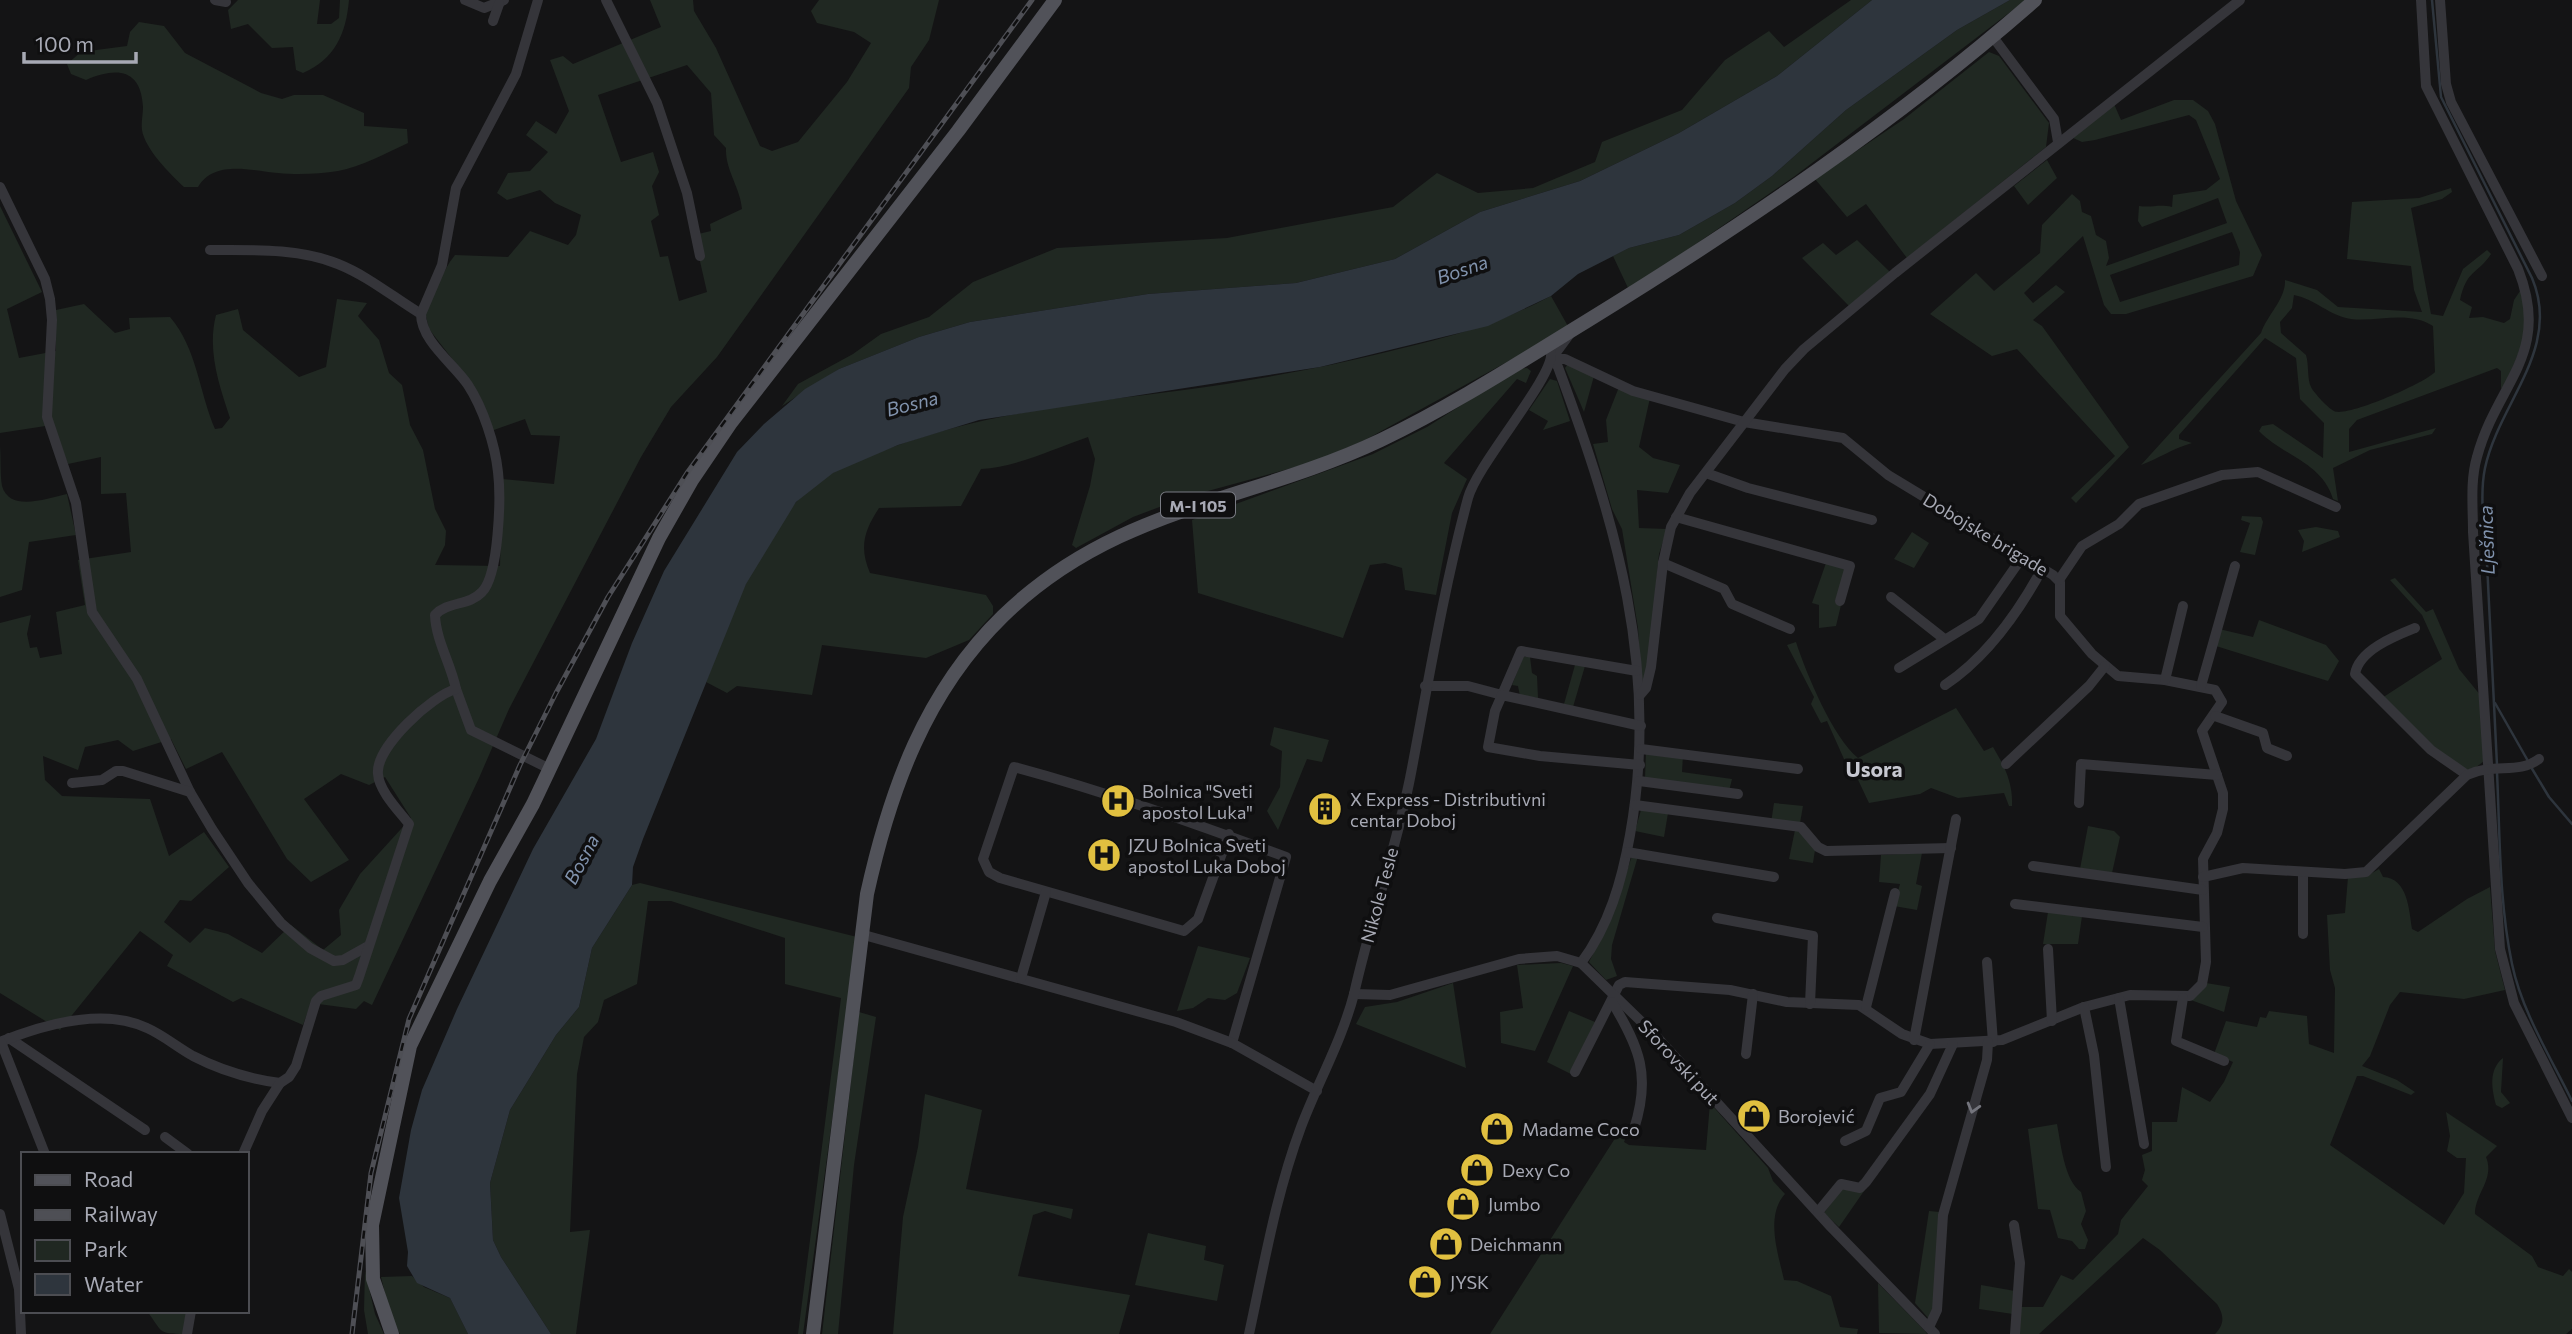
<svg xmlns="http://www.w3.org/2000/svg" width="2572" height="1334" font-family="Commissioner,sans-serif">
  <rect width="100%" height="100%" fill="#141415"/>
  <!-- green -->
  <g fill="#202822" fill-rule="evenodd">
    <path d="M238,0H320L317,24H331L339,18L340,0H349C346,34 335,59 303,73L296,70L293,47L272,48L248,24L231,29L228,10Z"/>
    <path d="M650,0H693L694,11L716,48L760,146L772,151L798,142L847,82L871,43L854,32L817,23L811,11L819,0H939L929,40L911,67L909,88L717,357L671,407L641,457L509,709L479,778L372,1005L364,1001L356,1009L311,1003L303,1025L241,998L233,1002L167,966L173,955L140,931L60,1030L0,993V623L31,615L27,634L30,648L37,647L40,658L62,654L56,612L85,605L78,560L131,552L126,493L101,494V457L68,464L52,425L0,433V206L42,292L7,309L19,358L56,351V310L84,304L115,333L130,329L129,318L170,317C197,348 199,392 215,429L222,428L230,418C219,385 207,350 216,315L238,309L243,330L299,377L326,367L337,299L367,303L358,316L379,340L389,373L402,385L410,425L423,450L435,509L446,531L445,545L435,565L500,566L502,479L554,484L560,436L531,435L525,419L491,431L471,383L429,329L425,312C436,293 441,272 455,255L508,257L530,231L568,245L576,235L581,215L555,203L540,190L507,200L497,193L508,173L530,171L548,152L526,135L536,121L556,134L569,111L550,60L563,56L573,64L661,27ZM687,65L711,93L714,135L726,148C725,170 740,187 742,209L710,224L711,231L694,235L707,292L679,301L668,256L660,257L651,221L659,215L652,186L659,172L653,152L621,162L598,95ZM171,739L186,769L222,752L287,859L311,882L349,860L304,799L341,774L369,785L385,777L411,818L360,874L339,910L341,935L323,950L291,925L262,953L228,934L205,928L190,943L164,922L180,900L191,901L229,867L204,832L169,856L150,799L62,796L45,780L43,756L78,770L85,747L118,740L133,751Z"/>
    <polygon points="1851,0 1872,0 1777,76 1679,133 1580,181 1480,212 1395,259 1296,283 1148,294 970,322 919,337 839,369 782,406 798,384 853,354 881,334 929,317 973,282 1057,248 1227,238 1393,207 1437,173 1478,193 1533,188 1595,162 1602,142 1682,110 1725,60 1769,31 1784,47"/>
    <polygon points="2010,0 2026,0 1795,176 1629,290 1613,256 1629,248 1679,235 1735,203 1772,176 1846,110 1957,30"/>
    <path d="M139,22L164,26L185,53L261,93L282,99L294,95H323L364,113V126L407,129L408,143C386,153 361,167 338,171C320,174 296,175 278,173C252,171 215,159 198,187H184C170,174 145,149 142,130C141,122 143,115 143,107C141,68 116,67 86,80L71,74L67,64L81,52L127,46L130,32Z"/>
    <polygon points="1989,52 1999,56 2049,123 2046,147 1907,258 1866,204 1847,217 1815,179 1904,119"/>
    <path d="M2174,100H2193L2208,111L2215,124L2236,201L2262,255L2253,276L2126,314H2111L2104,305L2083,236L2024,293L2033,303L2056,285L2065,292L2033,320L2042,326L2129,447L2076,503L2071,498L2115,456L2017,349L1992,356L1930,314L1976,273L1994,291L2040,253L2042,225L2072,194L2080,201L2082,212L2091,216L2096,235L2106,241L2109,258L2106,266L2227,223L2218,198L2142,227L2138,221L2139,206C2151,208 2159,204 2172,207L2173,195L2206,190L2220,179L2196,120L2189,115L2095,140L2082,142L2071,137L2114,104L2121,120ZM2232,232L2240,252L2239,265L2120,302L2110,275Z"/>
    <polygon points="2047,160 2057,178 2028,205 2014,186"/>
    <path d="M2451,188L2452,192L2442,199L2411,208L2431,314L2443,316L2463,269L2487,250L2491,254C2477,275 2467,269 2460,300L2472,307L2469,318L2483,317L2504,323L2510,319L2514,300L2522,288L2526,335L2506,383L2501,389V371L2497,368L2357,420L2349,429V452L2436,428L2432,434L2370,450L2333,468L2338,501L2333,499C2322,462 2283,456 2259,431L2262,426L2273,424L2323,458L2324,423L2300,399L2296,358L2265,338L2179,435V439L2192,443C2171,449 2160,458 2141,465L2261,333C2267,315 2286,299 2285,280L2317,290L2338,307L2422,312L2414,290L2411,266L2347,259L2352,202L2419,198ZM2294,295C2315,299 2330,316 2351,319C2379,322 2408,310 2433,326L2435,372C2425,383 2346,418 2334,411C2328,408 2314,393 2311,387C2307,379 2309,364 2306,355L2281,333L2280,322L2292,308Z"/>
    <polygon points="1857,240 1890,272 1849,306 1802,258 1823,243 1836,255"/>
    <path d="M1551,296L1569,328L1365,440L1314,462L1186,497L1133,517L1076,548L1072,545L1090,486L1095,459L1088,437C1053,449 1017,467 981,469L961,506L879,508C864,531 859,547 870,573L986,595L993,606V614L969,640L926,658L822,645L812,695L737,686L727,693L706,682C731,619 758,535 810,488C832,469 863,458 890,448C988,412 1082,403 1184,390C1252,381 1321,368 1387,352C1449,337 1494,326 1551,296Z"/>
    <polygon points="1568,364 1594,376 1584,412 1565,368"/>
    <polygon points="1527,368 1531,371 1526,383 1517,379 1444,463 1467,479 1452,513 1436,595 1405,590 1402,568 1385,563 1370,565 1343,638 1198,593 1192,520 1373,454 1427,427 1518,369"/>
    <polygon points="1550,379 1557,381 1570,421 1543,430 1548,421 1529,410"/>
    <polygon points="1619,387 1650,398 1639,447 1653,458 1680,465 1668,493 1637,490 1639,528 1667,529 1659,554 1647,676 1641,685 1638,628 1622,529 1612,509 1593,444 1608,442 1606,420"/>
    <path d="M0,446C1,458 0,474 2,486C10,513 47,498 67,494L76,535L29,542L22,590L0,597Z"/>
    <polygon points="2242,516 2261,517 2263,522 2255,555 2240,552 2250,523 2241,520"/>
    <polygon points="2316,527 2338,531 2340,537 2302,552 2304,541 2298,530"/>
    <polygon points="1912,532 1929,543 1914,568 1894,559"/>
    <polygon points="1826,563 1845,569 1835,602 1841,605 1836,626 1819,628 1819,605 1812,603"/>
    <polygon points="2395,578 2426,612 2433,609 2459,669 2481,696 2484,761 2475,768 2466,770 2441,753 2382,698 2442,659 2422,615 2390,580"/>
    <polygon points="2259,620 2326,645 2339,661 2328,681 2216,646 2219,629 2253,637"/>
    <path d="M1796,642C1806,673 1833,738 1858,758L1956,708L1984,751L1993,747C2005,767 2013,783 2012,806H2009L2004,793L1958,798L1931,788L1920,794L1869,803L1852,767L1848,768L1827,721L1821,723L1811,704L1814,697L1787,645Z"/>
    <polygon points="1523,657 1530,657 1532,673 1537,676 1538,698 1520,696 1518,686 1512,685"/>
    <polygon points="1575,665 1585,666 1573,707 1564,704"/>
    <polygon points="1274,727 1329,740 1322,762 1307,759 1278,830 1267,811 1280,787 1282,751 1270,745"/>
    <polygon points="1646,752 1683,755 1682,772 1732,779 1729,791 1645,778"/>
    <polygon points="1774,803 1803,806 1800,823 1771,823"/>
    <polygon points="1641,810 1668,813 1664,837 1635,831"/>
    <polygon points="2088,826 2114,831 2120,837 2112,873 2080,869"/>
    <polygon points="1795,830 1802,832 1815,850 1813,863 1789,859"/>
    <polygon points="1922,853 1916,884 1922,886 1917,910 1894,906 1900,884 1879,882 1881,855"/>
    <polygon points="1632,856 1638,856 1612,945 1611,959 1617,976 1606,980 1589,962 1610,920"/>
    <path d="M2379,869L2383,877C2408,878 2409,910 2412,929L2418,932L2467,899L2490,887L2495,951L2505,990L2464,999L2400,992L2390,1005L2370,1056L2362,1066L2397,1080L2415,1092L2411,1095L2363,1076H2357L2330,1145L2444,1225L2464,1193L2466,1158H2457L2447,1151L2450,1136L2446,1112L2497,1146L2486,1157C2495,1179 2475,1193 2475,1214L2532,1256L2538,1267L2563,1276L2569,1269L2572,1272V1329L2566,1334H2215C2225,1324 2224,1315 2217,1304L2160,1250L2143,1238L2039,1334H2018L2019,1307H2043L2061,1275L2073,1280L2118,1234L2121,1220L2148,1186L2142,1180L2145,1170L2142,1155L2152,1151V1122H2177L2182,1087L2210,1102L2224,1082L2233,1062L2214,1054L2226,1021L2257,1027L2260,1017L2266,1018L2269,1011L2307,1016L2309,1044L2334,1053L2335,988L2330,970L2327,915L2345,913L2348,877H2365Z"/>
    <polygon points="640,883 857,937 803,1334 798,1334 841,998 785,984 785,938 671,901 648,901 637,984 604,1000 598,1022 584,1037 577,1074 570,1232 590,1230 576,1334 551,1334 501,1257 493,1240 490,1183 510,1110 556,1035 579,1007 592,948 632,885"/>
    <polygon points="2048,912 2082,916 2078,944 2043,944"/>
    <polygon points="1198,946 1250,958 1237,993 1225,1000 1208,998 1193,1008 1177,1011"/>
    <polygon points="1561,963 1573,966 1535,1051 1501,1043 1500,1012 1523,1008 1517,965"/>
    <polygon points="1453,983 1466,1068 1356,1024 1365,1007 1397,1002"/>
    <polygon points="2206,983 2230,987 2224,1012 2188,999"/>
    <polygon points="1569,1011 1595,1022 1571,1074 1547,1062"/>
    <polygon points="859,1012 876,1017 854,1165 838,1334 822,1334"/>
    <path d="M2503,1058L2501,1092L2510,1103L2502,1108L2496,1105C2492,1089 2488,1070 2503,1058Z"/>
    <polygon points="925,1094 982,1110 966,1189 1073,1209 1071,1219 1045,1211 1033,1215 1018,1276 1130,1295 1119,1334 893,1334 903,1217 918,1147"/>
    <path d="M1710,1103L1768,1168L1773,1181L1785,1194C1765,1216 1778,1253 1784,1280L1797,1281L1831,1296L1840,1327L1858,1329L1857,1334H1490L1621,1129L1628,1133L1624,1142L1629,1145L1706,1150Z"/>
    <path d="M2057,1124C2061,1144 2064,1180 2081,1192L2086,1211L2081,1224L2088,1240L2085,1249H2079L2072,1241L2058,1238L2050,1210L2038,1209L2028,1129Z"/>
    <polygon points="1844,1186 1864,1191 1839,1227 1824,1213"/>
    <polygon points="1929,1211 1939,1212 1934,1313 1929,1319 1915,1303"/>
    <polygon points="1148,1233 1206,1246 1204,1260 1224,1265 1217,1301 1135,1285"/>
    <polygon points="365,1271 375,1314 384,1334 368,1334 364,1310"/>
    <polygon points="412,1276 424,1287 450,1298 468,1334 400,1334 390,1314 381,1277"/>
    <polygon points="1878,1283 1925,1331 1927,1334 1879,1333"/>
    <polygon points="1981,1285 2015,1291 2013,1314 1979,1309"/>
    <path d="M147,1311H196L191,1334C157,1334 164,1334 147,1311Z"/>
  </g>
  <!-- water -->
  <polygon fill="#2e353d" points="1872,0 2010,0 1957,30 1846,110 1772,176 1735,203 1679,235 1629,248 1578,274 1551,296 1488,326 1320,367 979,420 898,445 833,473 796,502 746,584 643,839 633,867 632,885 592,948 579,1007 556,1035 510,1110 490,1183 493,1240 501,1257 551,1334 468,1334 450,1298 417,1283 407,1266 408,1252 399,1198 411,1130 422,1090 457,1009 533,849 596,739 632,643 664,571 737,452 764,424 805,389 839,369 919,337 970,322 1148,294 1296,283 1395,259 1480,212 1580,181 1679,133 1777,76"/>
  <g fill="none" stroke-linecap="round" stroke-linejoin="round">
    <!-- stream -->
    <g stroke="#2e353d" stroke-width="2.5">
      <path d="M2432,0L2441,97L2532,278C2562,349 2499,402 2485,468C2479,497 2485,533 2487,563C2490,630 2494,698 2497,765"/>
      <polyline points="2495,703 2528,761"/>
      <polyline points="2531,767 2549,797 2572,824"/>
      <path d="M2497,772C2500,835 2499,902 2512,964C2522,1012 2551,1058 2572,1101"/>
    </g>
    <!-- minor -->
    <g stroke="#35353a" stroke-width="10">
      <polyline points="215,0 226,2"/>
      <polyline points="465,0 484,8 504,0"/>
      <polyline points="606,0 657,103 687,193 700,256"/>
      <path d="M2421,0L2426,86L2518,269C2552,355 2497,382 2477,457C2470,481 2473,507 2473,532L2500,949L2514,1003L2572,1118"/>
      <polyline points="2440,0 2446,84 2451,102 2542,276"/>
      <polyline points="493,21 499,4"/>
      <polyline points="1993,37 2054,119 2058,142"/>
      <polyline points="0,187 45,279 50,299 52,320 47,417 76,503 92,612 137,679 190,792 212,829 248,883 281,923 310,948 334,961 343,960 368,946"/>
      <path d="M210,250C252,250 299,248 338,264C368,276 393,297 421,314"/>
      <path d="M1569,335L1552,358L1558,367C1616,523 1660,668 1630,835C1622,880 1609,926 1581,963"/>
      <polyline points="1554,359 1565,359 1633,391 1744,422 1843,438 1888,475 2053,575 2060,582 2060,616 2092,654 2118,676 2165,680 2215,690 2222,702 2202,731 2223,793 2223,809 2217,833 2203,859 2206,962 2202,984 2190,996 2130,995 2084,1007 2002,1040 1930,1044 1902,1034 1859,1005 1787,1002 1730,990 1625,982 1619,985 1575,1072"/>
      <polyline points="1706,473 1748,488 1872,520"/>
      <polyline points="1676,517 1850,566 1840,601"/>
      <polyline points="1663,563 1724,589 1732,604 1790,629"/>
      <polyline points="2059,580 2082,546 2119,524 2139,504 2222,475 2258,472 2336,507"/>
      <polyline points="1891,597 1943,638"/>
      <path d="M2415,628C2395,636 2359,650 2355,674L2431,750L2467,775"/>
      <polyline points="1899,668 1979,619 2023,556"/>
      <polyline points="2165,680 2183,606"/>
      <path d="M1945,685C1987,657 2018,613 2042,569"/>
      <polyline points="1425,686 1468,686 1502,695 1521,651 1637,671"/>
      <polyline points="2201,686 2235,566"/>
      <polyline points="456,689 471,730 550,769"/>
      <polyline points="1640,695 1646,688 1651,667 1663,563 1671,527 1690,493 1785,369 1804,349 1895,273 2240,0"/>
      <polyline points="2215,716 2263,733 2267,748 2287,756"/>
      <polyline points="1641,749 1798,769"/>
      <polyline points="2006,764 2089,686 2105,666"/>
      <polyline points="1640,765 1540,756 1488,747 1495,711 1502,695 1641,726"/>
      <polyline points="1639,781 1738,794"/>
      <polyline points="72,783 102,780 116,771 123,771 190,792"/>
      <polyline points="2079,803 2081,764 2217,775"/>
      <polyline points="1635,805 1801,827 1818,847 1826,851 1951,848"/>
      <path d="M1229,834L1198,919L1184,931L1000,878L989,872L983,859L1014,767C1107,792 1196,824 1286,857L1232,1043"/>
      <polyline points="1627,852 1774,877"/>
      <polyline points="2033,866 2203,890"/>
      <polyline points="2303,872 2303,934"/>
      <path d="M2203,877L2243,868L2345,874L2366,872L2467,775C2496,762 2517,775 2539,759"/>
      <polyline points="2015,904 2203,927"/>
      <polyline points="1717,918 1813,936 1810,1004"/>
      <polyline points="864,935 1176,1022 1232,1043 1317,1091"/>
      <polyline points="2048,949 2052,1021"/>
      <polyline points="1987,962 1993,1042"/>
      <polyline points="1021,978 1046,892"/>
      <polyline points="1354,994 1390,995 1519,959 1557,956 1581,963 1654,1034 1831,1227 1935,1334"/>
      <polyline points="2119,998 2144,1144"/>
      <polyline points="2183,998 2176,1041 2224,1061"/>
      <path d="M1612,1002C1640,1048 1651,1076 1634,1129"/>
      <polyline points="1866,1007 1895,893"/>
      <polyline points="2084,1007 2094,1055 2106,1167"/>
      <polyline points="9,1038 145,1130"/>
      <polyline points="1914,1040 1956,819"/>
      <path d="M0,1042C42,1025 103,1007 147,1028C163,1035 177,1047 193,1056C220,1070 250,1079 280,1083"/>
      <polyline points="1,1042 45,1154"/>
      <polyline points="1746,1054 1753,994"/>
      <polyline points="165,1137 188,1154"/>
      <polyline points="1845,1141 1866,1131 1880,1098 1901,1092 1930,1044"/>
      <path d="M243,1154L262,1111L280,1083L289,1077L296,1066L316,1001L321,996L356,985L359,977L409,824C399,811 379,791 378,774C375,747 433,695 456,689C451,664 436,641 435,615C448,601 469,606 482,592C499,575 501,497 498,472C495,444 483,408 468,385C454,364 421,341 421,314L442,265L456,188L516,74L538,0"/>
      <polyline points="1818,1212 1841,1184 1860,1188 1866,1182 1930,1094 1953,1044"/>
      <polyline points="0,1214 19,1289"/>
      <polyline points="2014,1225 2020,1263 2015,1334"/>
      <polyline points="1929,1327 1937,1310 1943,1215 1987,1060 1988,1042"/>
      <polyline points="21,1334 19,1289 23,1286"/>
      <polyline points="187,1334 191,1311"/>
      <path d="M1249,1334C1264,1265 1276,1194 1301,1127C1318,1082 1342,1040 1354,994C1371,918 1398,844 1412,768C1429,678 1444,587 1468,498C1477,464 1554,377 1551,353"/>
    </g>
    <!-- major -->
    <g stroke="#515259" stroke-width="14">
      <polyline points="392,1334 373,1279 372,1225 410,1046 490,881 533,804 659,538 692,480 730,424 958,131 1055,0"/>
      <path d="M813,1334L867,894C890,790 925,692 1003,616C1116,506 1248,503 1381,440C1452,406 1520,362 1587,321C1743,225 1897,121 2035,0"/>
    </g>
    <!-- rail casing -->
    <g stroke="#4e4f55" stroke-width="5">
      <polyline id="rail" points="352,1334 371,1173 409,1019 520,765 556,693 608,597 687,473 1032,0"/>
    </g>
    <!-- rail -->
    <use href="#rail" stroke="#0f0f10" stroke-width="2.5" stroke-dasharray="8" stroke-linecap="butt"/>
  </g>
  <!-- one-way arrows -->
  <defs><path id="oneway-chevron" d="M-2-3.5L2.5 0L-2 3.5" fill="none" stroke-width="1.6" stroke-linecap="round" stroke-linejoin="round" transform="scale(1.75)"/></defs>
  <use stroke="#74757d" href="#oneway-chevron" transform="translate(1973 1108) rotate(106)"/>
  <!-- icons -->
  <defs>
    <g id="hospital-disc" transform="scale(1.75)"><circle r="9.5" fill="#e1c040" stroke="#0f0f10"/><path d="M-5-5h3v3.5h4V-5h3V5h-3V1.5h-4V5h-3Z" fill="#111"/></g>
    <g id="building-disc" transform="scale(1.75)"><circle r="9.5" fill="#e1c040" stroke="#0f0f10"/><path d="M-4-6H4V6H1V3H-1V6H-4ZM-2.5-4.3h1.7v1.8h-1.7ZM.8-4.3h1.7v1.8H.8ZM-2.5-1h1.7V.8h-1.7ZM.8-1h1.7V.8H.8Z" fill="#111"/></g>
    <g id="shop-disc" transform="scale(1.75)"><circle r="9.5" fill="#e1c040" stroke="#0f0f10"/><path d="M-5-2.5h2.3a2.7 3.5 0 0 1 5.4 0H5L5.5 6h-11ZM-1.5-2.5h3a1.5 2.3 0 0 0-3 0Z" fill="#111"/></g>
  </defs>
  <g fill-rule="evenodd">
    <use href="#hospital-disc" x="1118" y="801"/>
    <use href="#building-disc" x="1325" y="809"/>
    <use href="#hospital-disc" x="1104" y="855"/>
    <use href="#shop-disc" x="1754" y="1116"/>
    <use href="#shop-disc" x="1497" y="1129"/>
    <use href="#shop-disc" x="1477" y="1170"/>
    <use href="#shop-disc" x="1463" y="1204"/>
    <use href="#shop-disc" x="1446" y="1244"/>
    <use href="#shop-disc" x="1425" y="1282"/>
  </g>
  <g text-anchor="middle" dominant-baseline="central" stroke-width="7" stroke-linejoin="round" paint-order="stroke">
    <!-- shield labels -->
    <rect fill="#0f0f10" stroke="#797b83" stroke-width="2" x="1161" y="492.5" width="74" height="25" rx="5"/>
    <g font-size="16" font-weight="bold" fill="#a7a9b4">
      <text x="1198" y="505">M-I 105</text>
    </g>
    <!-- street labels -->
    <g font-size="18" fill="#a7a9b4" stroke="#0f0f10">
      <text transform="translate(1986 534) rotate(31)">Dobojske brigade</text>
      <text transform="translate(1379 895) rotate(-75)">Nikole Tesle</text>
      <text transform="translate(1679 1062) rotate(47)">Sforovski put</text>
    </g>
    <!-- poi labels -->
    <g font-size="18" fill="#a7a9b4" stroke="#0f0f10" text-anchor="start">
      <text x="1142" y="791">Bolnica "Sveti<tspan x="1142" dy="21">apostol Luka"</tspan></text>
      <text x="1350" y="799">X Express - Distributivni<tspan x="1350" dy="21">centar Doboj</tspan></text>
      <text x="1128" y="845">JZU Bolnica Sveti<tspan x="1128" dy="21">apostol Luka Doboj</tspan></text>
      <text x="1778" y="1116">Borojević</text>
      <text x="1522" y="1129">Madame Coco</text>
      <text x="1502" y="1170">Dexy Co</text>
      <text x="1488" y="1204">Jumbo</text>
      <text x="1470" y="1244">Deichmann</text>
      <text x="1450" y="1282">JYSK</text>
    </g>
    <!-- water labels -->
    <g font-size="19" font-style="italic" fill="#8092ac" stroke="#0f0f10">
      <text transform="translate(1462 269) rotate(-19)">Bosna</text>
      <text transform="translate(912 403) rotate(-14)">Bosna</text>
      <text transform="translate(2486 540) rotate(-92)">Lješnica</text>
      <text transform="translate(581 859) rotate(-62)">Bosna</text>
    </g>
    <!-- quarter labels -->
    <g font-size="21" font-weight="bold" fill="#c7c8d1" stroke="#0f0f10">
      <text x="1874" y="768">Usora</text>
    </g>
  </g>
  <!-- legend -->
  <rect x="21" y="1152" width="228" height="161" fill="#0f0f10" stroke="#4c4d52" stroke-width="2"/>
  <rect x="35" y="1175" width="35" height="10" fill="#515259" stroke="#4c4d52" stroke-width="2"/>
  <text x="84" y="1187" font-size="21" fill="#a7a9b4">Road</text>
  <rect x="35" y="1210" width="35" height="10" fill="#4e4f55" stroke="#4c4d52" stroke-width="2"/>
  <text x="84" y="1222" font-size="21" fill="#a7a9b4">Railway</text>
  <rect x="35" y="1240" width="35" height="21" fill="#202822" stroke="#4c4d52" stroke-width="2"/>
  <text x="84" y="1257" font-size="21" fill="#a7a9b4">Park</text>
  <rect x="35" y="1274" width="35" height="21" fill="#2e353d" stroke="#4c4d52" stroke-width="2"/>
  <text x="84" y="1292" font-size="21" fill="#a7a9b4">Water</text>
  <!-- scale -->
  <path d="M24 52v10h112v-10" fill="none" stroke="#a7a9b4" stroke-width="3.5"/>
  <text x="35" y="52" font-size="21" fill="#a7a9b4" stroke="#0f0f10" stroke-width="5" paint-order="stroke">100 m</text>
</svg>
